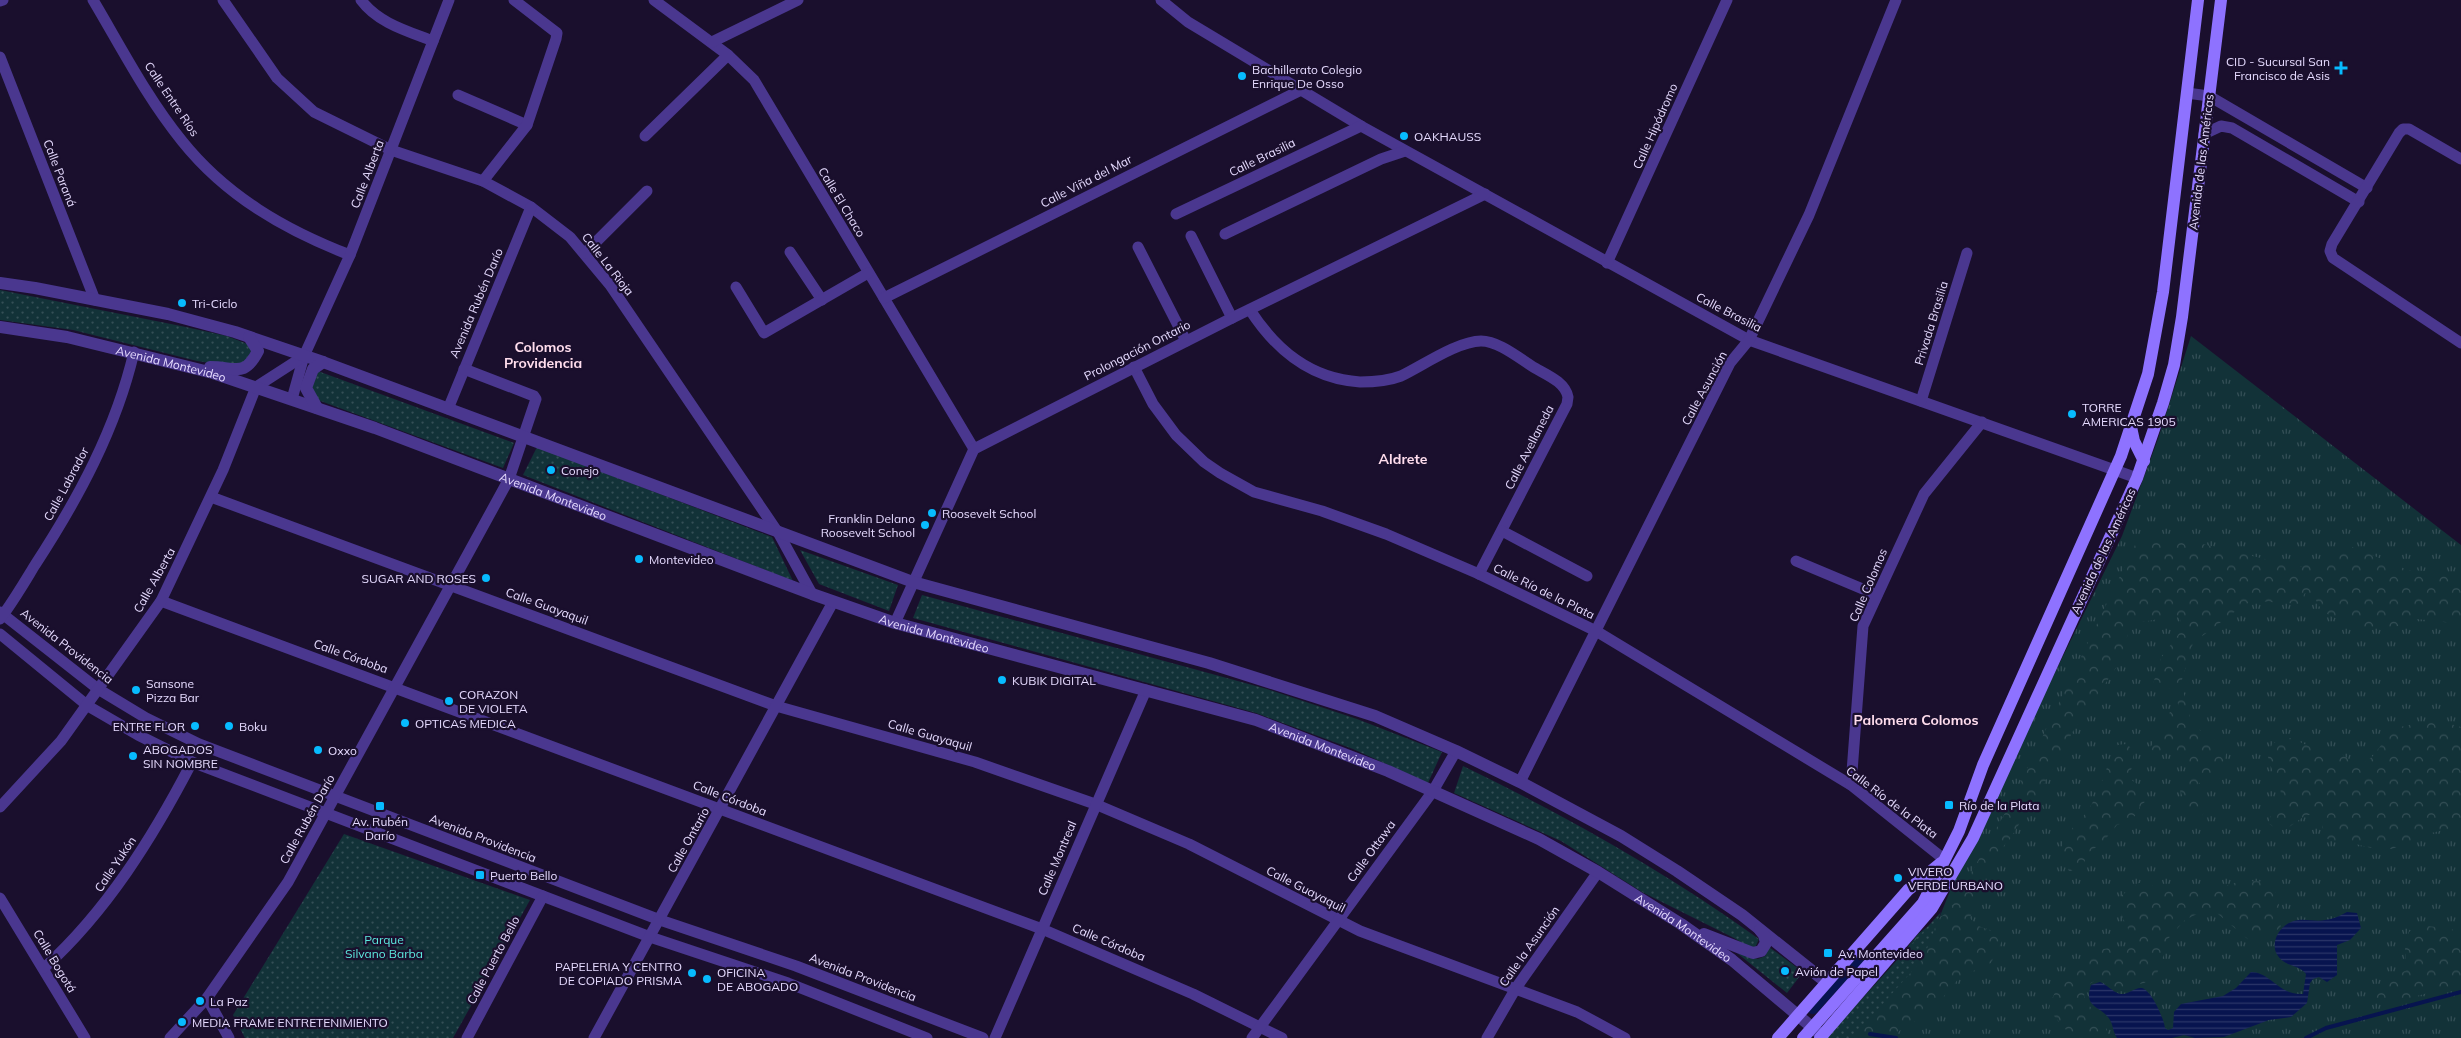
<svg xmlns="http://www.w3.org/2000/svg" width="2461" height="1038" font-family="Mulish,sans-serif">
  <defs>
    <pattern id="grass-tufts" width="24" height="20" patternUnits="userSpaceOnUse" patternTransform="scale(1.25)"><rect width="24" height="20" fill="#123238"/><path d="M3 7l-1-3M5 7V3M7 7l1-3M15 17l-1-3M17 17v-4M19 17l1-3" fill="none" stroke="#344f56"/></pattern>
    <pattern id="forest-crowns" width="20" height="18" patternUnits="userSpaceOnUse" patternTransform="scale(1.25)"><rect width="20" height="18" fill="#123238"/><path d="M2 6a3 3 0 1 1 6 0M12 15a3 3 0 1 1 6 0" fill="none" stroke="#344f56"/></pattern>
    <pattern id="park-dots" width="8" height="8" patternUnits="userSpaceOnUse" patternTransform="scale(1.25)"><rect width="8" height="8" fill="#123238"/><path d="M2 2h.1M6 6h.1" fill="none" stroke="#344f56" stroke-width="1.8" stroke-linecap="round"/></pattern>
    <pattern id="water-rules" width="6" height="5" patternUnits="userSpaceOnUse" patternTransform="scale(1.25)"><rect width="6" height="5" fill="#07144f"/><path d="M0 2.5h6" fill="none" stroke="#2b3669"/></pattern>
  </defs>
  <rect width="100%" height="100%" fill="#1a0f2d"/>
  <!-- grass -->
  <polygon fill="url(#grass-tufts)" points="2191,336 2461,545 2461,1038 1851,1038 1923,959 1959,868 2122,536 2158,439"/>
  <!-- forest -->
  <g fill="url(#forest-crowns)">
    <polygon points="2173,537 2299,567 2315,562 2329,562 2353,547 2408,570 2461,573 2461,624 2417,619 2390,629 2361,627 2330,616 2321,609 2314,597 2305,593 2299,604 2257,601 2245,604 2193,643 2181,683 2192,724 2210,738 2225,744 2226,754 2221,779 2209,775 2197,785 2195,791 2207,809 2196,823 2194,823 2179,788 2190,775 2189,758 2174,749 2158,751 2149,750 2170,712 2179,709 2175,690 2153,684 2161,658 2183,628 2180,619 2174,614 2167,614 2154,620 2135,623 2128,631 2124,656 2073,731 2057,762 2010,839 1981,871 1978,880 1979,893 1972,910 1974,913 1969,917 1976,925 1999,934 2002,941 1991,963 1960,977 1928,1015 1903,1027 1893,1038 1835,1038 1918,934 1950,910 2009,806 2135,545 2146,538"/>
    <path d="M2423,722L2447,723L2461,727V826L2427,834L2392,849H2376L2347,842L2331,841L2325,837L2321,821L2314,815H2306L2285,830L2275,828L2268,823C2271,811 2282,808 2281,795C2281,781 2269,769 2268,756C2268,753 2271,748 2272,744L2283,738H2291L2324,753L2343,755L2354,763L2363,764L2373,756L2384,741L2400,727Z"/>
    <path d="M2124,744L2129,746C2136,754 2133,766 2129,775V778L2145,790L2146,801L2140,806L2137,814L2129,821L2117,825L2103,842L2088,853L2083,865L2077,871H2069C2049,840 2077,828 2090,807C2101,789 2106,768 2114,749L2118,745Z"/>
    <path d="M2257,881L2271,884L2276,893L2283,920L2280,928L2260,941H2250L2218,914L2205,910L2185,920L2167,940L2161,965L2155,977L2144,983L2119,989L2096,980L2088,985L2084,996C2091,1012 2106,1021 2109,1038H2073L2049,1010C2054,981 2091,940 2122,949L2129,943L2131,935L2119,910L2122,895L2139,883L2173,890L2199,887L2212,890L2234,883Z"/>
    <polygon points="2428,926 2452,929 2461,939 2461,984 2391,1003 2376,1001 2376,993 2384,989 2396,975 2407,970 2405,948 2409,932 2416,927"/>
  </g>
  <!-- park -->
  <g fill="url(#park-dots)">
    <polygon points="0,290 181,326 227,336 255,347 243,368 197,361 73,330 0,320"/>
    <polygon points="315,370 514,443 503,468 315,399 310,391"/>
    <polygon points="537,447 772,537 793,581 523,475"/>
    <polygon points="800,550 898,585 889,611 819,584"/>
    <polygon points="922,595 1267,689 1357,719 1442,752 1428,783 1353,749 1256,713 913,618"/>
    <path d="M1463,766C1566,816 1666,872 1759,939L1754,950L1734,938L1642,892L1561,841L1454,793Z"/>
    <polygon points="344,834 530,900 453,1038 245,1038 233,1015"/>
    <polygon points="1941,912 1923,959 1852,1038 1826,1038"/>
    <polygon points="1769,947 1803,972 1787,993 1737,953 1758,959 1765,956"/>
  </g>
  <!-- water -->
  <path fill="url(#water-rules)" d="M2347,912L2357,913L2361,928L2350,940L2337,945V975L2327,982L2319,977L2313,979L2310,983L2307,1003L2291,1017L2269,1020L2224,1037L2195,1038L2184,1035L2172,1038H2117C2113,1032 2113,1025 2110,1020C2101,1005 2083,1009 2091,985L2100,982C2107,985 2113,992 2120,994C2128,995 2135,987 2142,988C2152,991 2164,1019 2165,1028L2168,1030L2173,1028L2174,1012L2181,1004L2223,996L2236,988L2251,972C2270,972 2280,996 2303,994L2306,974C2299,964 2285,967 2278,956C2268,942 2282,921 2299,920C2308,919 2316,922 2325,920C2333,919 2340,916 2347,912Z"/>
  <g fill="none" stroke-linecap="round" stroke-linejoin="round">
    <!-- stream -->
    <g stroke="#07144f" stroke-width="4">
      <polyline points="1870,1034 1896,1038"/>
      <polyline points="2306,1038 2326,1028 2461,992"/>
    </g>
    <!-- canal -->
    <polyline stroke="#07144f" stroke-width="12" points="1813,1008 1859,958"/>
    <!-- minor -->
    <g stroke="#4a378f" stroke-width="11">
      <path d="M93,0C121,47 147,98 182,141C226,196 285,230 350,255"/>
      <polyline points="223,0 277,78 314,112 391,150 483,181 531,207 570,237 610,285 779,534 812,594"/>
      <path d="M361,0C378,23 407,31 433,41"/>
      <polyline points="654,0 728,55 754,80 974,449"/>
      <polyline points="1161,0 1188,22 1361,126 1749,340 2137,478"/>
      <polyline points="0,1 3,0"/>
      <polyline points="712,42 798,0"/>
      <polyline points="0,57 95,300"/>
      <polyline points="2187,93 2209,96 2367,188"/>
      <polyline points="458,95 527,125"/>
      <polyline points="2204,134 2221,126 2232,128 2359,202"/>
      <polyline points="645,136 728,55"/>
      <polyline points="2461,159 2409,129 2403,129 2399,133 2332,244 2330,251 2333,258 2461,343"/>
      <polyline points="483,181 527,125 556,39 557,33 553,30 514,0"/>
      <polyline points="1176,214 1361,126"/>
      <polyline points="1225,234 1381,159 1405,151"/>
      <polyline points="1191,236 1232,318"/>
      <polyline points="1138,247 1186,341"/>
      <polyline points="790,252 822,300"/>
      <polyline points="585,253 647,191"/>
      <polyline points="1607,263 1727,0"/>
      <polyline points="736,287 764,333 868,273"/>
      <polyline points="884,298 1301,90"/>
      <path d="M1250,310C1276,350 1310,379 1360,382C1373,382 1388,381 1401,376C1422,366 1458,341 1481,341C1499,341 1520,359 1535,368C1547,375 1565,382 1568,397L1567,404L1479,574"/>
      <polyline points="1134,367 1153,404 1176,435 1204,462 1220,473 1254,492 1322,511 1386,534 1479,574 1596,631 1851,785 1945,860"/>
      <polyline points="292,399 304,356 350,255 449,0"/>
      <polyline points="1921,401 1967,253"/>
      <polyline points="448,409 531,207"/>
      <polyline points="211,497 776,706 975,762 1095,804 1189,844 1360,931 1577,1012 1625,1038"/>
      <polyline points="1502,531 1587,576"/>
      <polyline points="1796,561 1877,595"/>
      <polyline points="161,601 1042,929 1193,994 1282,1038"/>
      <polyline points="0,612 98,689 146,718 199,744 660,920 796,966 983,1038"/>
      <path d="M0,619C13,602 24,583 35,565C78,499 116,429 134,352"/>
      <polyline points="895,623 974,449 1232,318 1485,194"/>
      <polyline points="0,634 88,706 138,735 192,762 650,937 788,983 927,1038"/>
      <polyline points="1520,782 1730,363 1749,340 1809,215 1896,0"/>
      <polyline points="1851,785 1863,626 1924,494 1982,422"/>
      <polyline points="0,807 61,741 161,601 223,470 256,387 304,356"/>
      <polyline points="0,898 85,1038"/>
      <path d="M44,968C107,911 153,837 192,762"/>
      <polyline points="207,998 229,1038"/>
      <polyline points="170,1038 207,998 288,882 509,479 536,399 534,396 464,369"/>
      <polyline points="467,1038 543,896"/>
      <polyline points="594,1038 833,602"/>
      <polyline points="995,1038 1146,690"/>
      <polyline points="1252,1038 1433,791 1456,751"/>
      <polyline points="1487,1038 1516,988 1598,872"/>
    </g>
    <!-- tertiary -->
    <g stroke="#4a378f" stroke-width="12">
      <polyline points="0,283 35,288 168,314 235,332 323,362 913,582 1209,663 1375,716 1456,751 1520,782 1621,836 1677,871 1742,915 1826,982"/>
      <path id="s1" d="M0,327L67,337L213,373L375,428L812,594L895,623L1256,720L1388,771L1539,839L1598,872L1681,924L1732,960L1820,1034"/>
      <path d="M210,367C236,367 244,378 258,351L249,337"/>
      <polyline points="317,408 306,388 313,369 323,362"/>
      <polyline points="1704,934 1753,953 1761,951 1766,943 1764,935 1760,930"/>
    </g>
    <!-- secondary -->
    <g stroke="#8e72ff" stroke-width="12">
      <polyline points="2131,427 2134,441 2144,461"/>
      <polyline points="1778,1038 1908,890 1941,863"/>
      <polyline points="1803,1038 1923,903 1959,831 1983,765 2121,456 2148,374 2163,292 2198,0"/>
      <polyline points="1820,1038 1932,908 1973,838 2137,478 2163,403 2174,365 2182,317 2221,0"/>
    </g>
  </g>
  <!-- markers -->
  <g fill="#07bbff" stroke="#1a0f2d" stroke-width="2">
    <path d="M2338.5 60.5h5v5h5v5h-5v5h-5v-5h-5v-5h5z"/>
    <circle cx="1242" cy="76" r="5"/>
    <circle cx="1404" cy="136" r="5"/>
    <circle cx="182" cy="303" r="5"/>
    <circle cx="2072" cy="414" r="5"/>
    <circle cx="551" cy="470" r="5"/>
    <circle cx="932" cy="513" r="5"/>
    <circle cx="925" cy="525" r="5"/>
    <circle cx="639" cy="559" r="5"/>
    <circle cx="486" cy="578" r="5"/>
    <circle cx="1002" cy="680" r="5"/>
    <circle cx="136" cy="690" r="5"/>
    <circle cx="449" cy="701" r="5"/>
    <circle cx="405" cy="723" r="5"/>
    <circle cx="195" cy="726" r="5"/>
    <circle cx="229" cy="726" r="5"/>
    <circle cx="318" cy="750" r="5"/>
    <circle cx="133" cy="756" r="5"/>
    <rect x="1944" y="800" width="10" height="10" rx="2.5"/>
    <rect x="375" y="801" width="10" height="10" rx="2.5"/>
    <rect x="475" y="870" width="10" height="10" rx="2.5"/>
    <circle cx="1898" cy="878" r="5"/>
    <rect x="1823" y="948" width="10" height="10" rx="2.5"/>
    <circle cx="1785" cy="971" r="5"/>
    <circle cx="692" cy="973" r="5"/>
    <circle cx="707" cy="979" r="5"/>
    <circle cx="200" cy="1001" r="5"/>
    <circle cx="182" cy="1022" r="5"/>
  </g>
  <g text-anchor="middle" dominant-baseline="central" stroke-width="4.5" stroke-linejoin="round" paint-order="stroke">
    <!-- poi labels -->
    <g font-size="12" fill="#e6dbff" stroke="#1a0f2d" text-anchor="start">
      <text x="2330" y="61" text-anchor="end">CID - Sucursal San<tspan x="2330" dy="14">Francisco de Asis</tspan></text>
      <text x="1252" y="69">Bachillerato Colegio<tspan x="1252" dy="14">Enrique De Osso</tspan></text>
      <text x="1414" y="136">OAKHAUSS</text>
      <text x="192" y="303">Tri-Ciclo</text>
      <text x="2082" y="407">TORRE<tspan x="2082" dy="14">AMERICAS 1905</tspan></text>
      <text x="561" y="470">Conejo</text>
      <text x="942" y="513">Roosevelt School</text>
      <text x="915" y="518" text-anchor="end">Franklin Delano<tspan x="915" dy="14">Roosevelt School</tspan></text>
      <text x="649" y="559">Montevideo</text>
      <text x="476" y="578" text-anchor="end">SUGAR AND ROSES</text>
      <text x="1012" y="680">KUBIK DIGITAL</text>
      <text x="146" y="683">Sansone<tspan x="146" dy="14">Pizza Bar</tspan></text>
      <text x="459" y="694">CORAZON<tspan x="459" dy="14">DE VIOLETA</tspan></text>
      <text x="415" y="723">OPTICAS MEDICA</text>
      <text x="185" y="726" text-anchor="end">ENTRE FLOR</text>
      <text x="239" y="726">Boku</text>
      <text x="143" y="749">ABOGADOS<tspan x="143" dy="14">SIN NOMBRE</tspan></text>
      <text x="328" y="750">Oxxo</text>
      <text x="1959" y="805">Río de la Plata</text>
      <text x="380" y="821" text-anchor="middle">Av. Rubén<tspan x="380" dy="14">Darío</tspan></text>
      <text x="1908" y="871">VIVERO<tspan x="1908" dy="14">VERDE URBANO</tspan></text>
      <text x="490" y="875">Puerto Bello</text>
      <text x="1838" y="953">Av. Montevideo</text>
      <text x="682" y="966" text-anchor="end">PAPELERIA Y CENTRO<tspan x="682" dy="14">DE COPIADO PRISMA</tspan></text>
      <text x="1795" y="971">Avión de Papel</text>
      <text x="717" y="972">OFICINA<tspan x="717" dy="14">DE ABOGADO</tspan></text>
      <text x="210" y="1001">La Paz</text>
      <text x="192" y="1022">MEDIA FRAME ENTRETENIMIENTO</text>
    </g>
    <!-- street labels -->
    <g font-size="12" fill="#e6dbff" stroke="#1a0f2d">
      <text transform="translate(172 99) rotate(56)">Calle Entre Ríos</text>
      <text transform="translate(1655 126) rotate(-66)">Calle Hipódromo</text>
      <text transform="translate(1262 157) rotate(-26)">Calle Brasilia</text>
      <text transform="translate(2201 162) rotate(-83)">Avenida de las Américas</text>
      <text transform="translate(60 173) rotate(69)">Calle Paraná</text>
      <text transform="translate(367 174) rotate(-69)">Calle Alberta</text>
      <text transform="translate(1086 181) rotate(-27)">Calle Viña del Mar</text>
      <text transform="translate(842 202) rotate(59)">Calle El Chaco</text>
      <text transform="translate(608 264) rotate(52)">Calle La Rioja</text>
      <text transform="translate(476 303) rotate(-67)">Avenida Rubén Darío</text>
      <text transform="translate(1729 312) rotate(27)">Calle Brasilia</text>
      <text transform="translate(1931 323) rotate(-73)">Privada Brasilia</text>
      <text transform="translate(1137 350) rotate(-27)">Prolongación Ontario</text>
      <text stroke="none"><textPath href="#s1" startOffset="175">Avenida Montevideo</textPath></text>
      <text transform="translate(1704 388) rotate(-62)">Calle Asunción</text>
      <text transform="translate(1529 447) rotate(-63)">Calle Avellaneda</text>
      <text transform="translate(66 484) rotate(-62)">Calle Labrador</text>
      <text stroke="none"><textPath href="#s1" startOffset="580">Avenida Montevideo</textPath></text>
      <text transform="translate(2103 551) rotate(-65)">Avenida de las Américas</text>
      <text transform="translate(154 580) rotate(-61)">Calle Alberta</text>
      <text transform="translate(1868 585) rotate(-67)">Calle Colomos</text>
      <text transform="translate(1544 591) rotate(26)">Calle Río de la Plata</text>
      <text transform="translate(547 606) rotate(20)">Calle Guayaquil</text>
      <text stroke="none"><textPath href="#s1" startOffset="985">Avenida Montevideo</textPath></text>
      <text transform="translate(67 646) rotate(38)">Avenida Providencia</text>
      <text transform="translate(351 656) rotate(20)">Calle Córdoba</text>
      <text transform="translate(930 735) rotate(16)">Calle Guayaquil</text>
      <text stroke="none"><textPath href="#s1" startOffset="1390">Avenida Montevideo</textPath></text>
      <text transform="translate(730 798) rotate(21)">Calle Córdoba</text>
      <text transform="translate(1892 802) rotate(37)">Calle Río de la Plata</text>
      <text transform="translate(307 819) rotate(-61)">Calle Rubén Darío</text>
      <text transform="translate(483 838) rotate(21)">Avenida Providencia</text>
      <text transform="translate(688 840) rotate(-61)">Calle Ontario</text>
      <text transform="translate(1371 851) rotate(-54)">Calle Ottawa</text>
      <text transform="translate(1057 858) rotate(-67)">Calle Montreal</text>
      <text transform="translate(115 864) rotate(-56)">Calle Yukón</text>
      <text transform="translate(1306 889) rotate(27)">Calle Guayaquil</text>
      <text stroke="none"><textPath href="#s1" startOffset="1795">Avenida Montevideo</textPath></text>
      <text transform="translate(1109 942) rotate(23)">Calle Córdoba</text>
      <text transform="translate(1529 946) rotate(-55)">Calle la Asunción</text>
      <text transform="translate(493 960) rotate(-62)">Calle Puerto Bello</text>
      <text transform="translate(55 961) rotate(59)">Calle Bogotá</text>
      <text transform="translate(863 977) rotate(21)">Avenida Providencia</text>
    </g>
    <!-- park labels -->
    <g font-size="12" fill="#5deadf" stroke="#1a0f2d">
      <text x="384" y="939">Parque<tspan x="384" dy="14">Silvano Barba</tspan></text>
    </g>
    <!-- neighbourhood labels -->
    <g font-size="14" font-weight="bold" fill="#ffdded" stroke="#1a0f2d">
      <text x="543" y="347">Colomos<tspan x="543" dy="16">Providencia</tspan></text>
      <text x="1403" y="459">Aldrete</text>
      <text x="1916" y="720">Palomera Colomos</text>
    </g>
  </g>
</svg>
